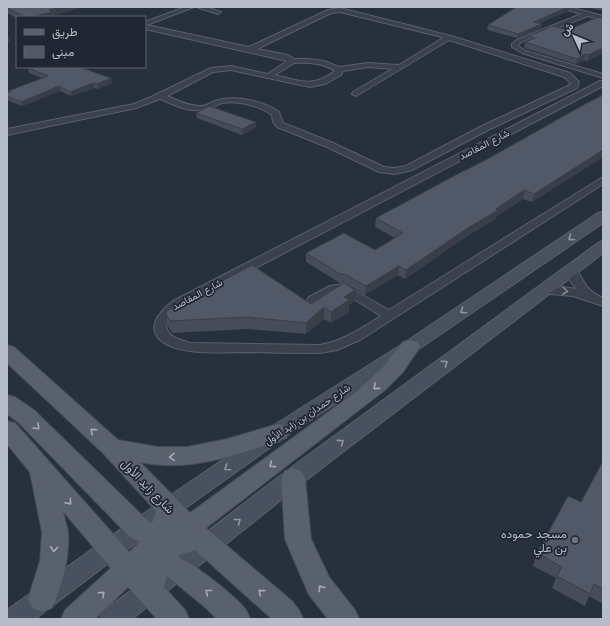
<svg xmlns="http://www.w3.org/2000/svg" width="610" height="626" font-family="Inter,Vazirmatn,sans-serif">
  <rect width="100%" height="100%" fill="#27303d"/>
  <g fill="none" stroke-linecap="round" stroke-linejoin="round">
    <!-- street casing -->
    <g stroke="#59606b" stroke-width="2">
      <g id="street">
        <path d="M185,7H194L147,25L249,47L328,10L340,8L451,36L570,73L579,82L577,88L488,130L412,170L395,174L379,172L327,147L277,127L273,122L272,115C260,106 237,100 222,103C215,105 209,110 202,110C187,112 173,104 160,99L136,108L7,135V129L134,104L151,97L211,68L231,66L268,74L287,61L145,29V22ZM340,12L442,37L443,38L399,65L368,63L339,67L324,61L308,59H294L288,55L257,49L331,13ZM449,40L564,77L571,83L570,85L482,126L406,166L395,168L384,167L333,143L283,123L279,112C265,102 240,96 223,99C215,100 209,105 202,106C190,107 177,100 167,96L213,72L231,70L310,87L325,84L341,75L343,71L368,67L392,69L353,92L352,94L356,96ZM294,63C308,62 324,63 335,71C312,88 301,81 275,75Z"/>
        <polygon points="196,7 206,7 221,12 218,14"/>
        <polygon points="559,7 569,7 603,16 603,20 588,16 521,42 518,46 526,51 603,74 603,78 522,53 512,47 512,44 517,40 581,14"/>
        <path d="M600,81H603V86L181,307L171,315L166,326C168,338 181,340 191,343L320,345C343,341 362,328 381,316L341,291H337L313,304L309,303L307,300L309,297L330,286L343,284L389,310L603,177V184L360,340L337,350L320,353C297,353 275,353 252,352C232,352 210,354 190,351C154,346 140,327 173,301Z"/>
        <path d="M571,266L575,267C585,282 584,289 603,298V306L573,296L538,293L536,291L538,289C550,285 565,287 577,289L571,282L565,269Z"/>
      </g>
    </g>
    <!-- secondary casing -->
    <g stroke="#59606b" stroke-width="2">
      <g id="secondary">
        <polygon points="603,212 603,223 416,351 285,437 118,556 35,619 7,619 7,610 102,542 271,427 404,343 598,213"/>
        <polygon points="603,241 603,253 301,484 132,619 100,619 104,611 285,472 598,243"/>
      </g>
    </g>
    <!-- primary casing -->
    <g stroke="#444b57" stroke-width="2">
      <g id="primary">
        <path d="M410,340L417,342L420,347L403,372L385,390L206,528L292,601L299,610L303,619H272L194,549L193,551L181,554L178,557C192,562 238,598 246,610C248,613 249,616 250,619H217L206,608L167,576L164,587L185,610L189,619H157L128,587L95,619H61L65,610L111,568L63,511C64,518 67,525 68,532C70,557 62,586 52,608L42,612L32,608L28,599L40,561L42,532L30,472L7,444V421L15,423L129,552L140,542L130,537L18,422L7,414V395L15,397L34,410L148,521L152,523L156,511L103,453L7,363V345L14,347L118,440L158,447H187L227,439L278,424L286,426L289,432L286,438C239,454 191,473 140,462L190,513L357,391L382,368L403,342Z"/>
        <polygon points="293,468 301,471 305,478 311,539 329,577 355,610 359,619 328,619 309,595 285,539 281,478 285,471"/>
      </g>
    </g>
    <!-- street -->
    <use href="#street" fill="#3b424d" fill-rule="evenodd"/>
    <!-- secondary -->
    <use href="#secondary" fill="#495160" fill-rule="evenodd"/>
    <!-- primary -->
    <use href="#primary" fill="#59616d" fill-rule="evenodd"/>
  </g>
  <!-- wall -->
  <g fill="#464c59">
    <polygon points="7,7 53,16 53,17 17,17 17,18 7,13"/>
    <polygon points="516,7 568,7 568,11 540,23 542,24 541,29 517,38 487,30 488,25"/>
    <polygon points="586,7 603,7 603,11"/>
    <polygon points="603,18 603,53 587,61 584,60 576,64 524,48 525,42 527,42 528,36 568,30"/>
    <polygon points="32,67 86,67 83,68 112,83 97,89 94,88 71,96 60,91 22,106 7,100 7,93 8,93 8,91 42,78 29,73 28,68"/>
    <polygon points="603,95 603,157 532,202 523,199 496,217 496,219 467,236 405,279 398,275 365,295 345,283 355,290 355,301 349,305 349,312 331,323 324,319 306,334 248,329 172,333 168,326 166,314 311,304 344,283 340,283 306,262 306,253 375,250 395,238 375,227 376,218 493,156"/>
    <polygon points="196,113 256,127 242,135 197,118"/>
    <polygon points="603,461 603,604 589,596 585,606 552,588 556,578 533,566 537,553 581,502"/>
  </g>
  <!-- shaded-wall -->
  <g fill="#393e49">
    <polygon points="61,7 84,7 53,16 53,17 31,17 49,10"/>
    <polygon points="568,7 568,11 533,26 534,22"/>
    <polygon points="542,24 541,29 517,38 518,34"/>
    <polygon points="9,37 10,42 7,42 7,38"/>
    <polygon points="603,48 603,53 587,61 588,55"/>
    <polygon points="585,54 584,60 576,64 577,59"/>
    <polygon points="111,78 112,83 97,89 97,84"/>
    <polygon points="93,83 94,88 71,96 70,92"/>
    <polygon points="59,86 60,91 22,106 21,102"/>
    <polygon points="256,122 256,127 242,135 242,129"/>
    <polygon points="603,150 603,157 532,202 534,194"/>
    <polygon points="524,190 523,199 496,217 496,219 467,236 405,279 406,270"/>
    <polygon points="399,266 398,275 365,295 366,286"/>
    <polygon points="355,290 355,301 349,305 349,312 331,323 331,312 344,297"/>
    <polygon points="324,307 324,319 306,334 306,323"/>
  </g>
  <!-- building -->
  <g fill="#515868" stroke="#393e49">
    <polygon points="7,7 61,7 49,10 52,12 31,17 26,17 7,8"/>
    <polygon points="516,7 568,7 534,22 542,24 518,34 488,25"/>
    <polygon points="598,17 603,18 603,48 588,55 585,54 577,59 525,42 535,38 528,36 553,26 568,30"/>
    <polygon points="32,67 79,67 111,78 97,84 93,83 70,92 59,86 21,102 7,96 7,93 10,92 8,91 48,76 28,68"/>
    <polygon points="603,95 603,150 534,194 524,190 496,209 498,210 468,228 406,270 399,266 366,286 344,274 340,274 306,253 344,233 375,250 403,233 376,218 465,170 466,170 493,156 585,104"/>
    <polygon points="209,106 256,122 242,129 196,113"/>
    <polygon points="252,265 311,304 344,283 355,290 344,297 349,300 331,312 324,307 306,323 247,317 170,321 166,314 168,310"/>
    <polygon points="603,461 603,589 594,584 590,594 557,576 562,567 537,553 568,496 581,502"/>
  </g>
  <!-- one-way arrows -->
  <defs><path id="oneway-chevron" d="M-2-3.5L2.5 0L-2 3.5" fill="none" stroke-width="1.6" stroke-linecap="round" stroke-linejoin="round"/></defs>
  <g stroke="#9097a4">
    <use href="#oneway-chevron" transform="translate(571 238) rotate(146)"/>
    <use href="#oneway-chevron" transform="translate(463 311) rotate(146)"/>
    <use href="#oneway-chevron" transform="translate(445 363) rotate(-37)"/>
    <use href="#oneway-chevron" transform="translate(341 442) rotate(-37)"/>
    <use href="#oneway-chevron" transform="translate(227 468) rotate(145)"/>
    <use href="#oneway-chevron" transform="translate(238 521) rotate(-38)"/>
  </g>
  <use stroke="#7f8691" href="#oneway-chevron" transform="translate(565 291) rotate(5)"/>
  <g stroke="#a4abb6">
    <use href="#oneway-chevron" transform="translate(376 387) rotate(140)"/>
    <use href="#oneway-chevron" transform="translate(37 427) rotate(45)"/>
    <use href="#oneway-chevron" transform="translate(93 431) rotate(-138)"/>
    <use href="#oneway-chevron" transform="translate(172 457) rotate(179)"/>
    <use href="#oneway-chevron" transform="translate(272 465) rotate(143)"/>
    <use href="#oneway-chevron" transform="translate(69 502) rotate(49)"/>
    <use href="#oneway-chevron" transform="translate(54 549) rotate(95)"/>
    <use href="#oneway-chevron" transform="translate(321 588) rotate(-124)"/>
    <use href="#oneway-chevron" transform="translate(208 592) rotate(-142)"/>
    <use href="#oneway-chevron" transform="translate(261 592) rotate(-139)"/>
    <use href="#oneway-chevron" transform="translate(102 594) rotate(-42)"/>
  </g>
  <!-- markers -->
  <circle fill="#6b7280" stroke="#202733" stroke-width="1.5" cx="575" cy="540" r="4"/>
  <g text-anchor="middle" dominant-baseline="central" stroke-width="3.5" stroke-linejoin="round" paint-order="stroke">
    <!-- street labels -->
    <g font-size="10" fill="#b7bdc8" stroke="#202733">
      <text transform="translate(484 144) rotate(-27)">شارع المقاصد</text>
      <text transform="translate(197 294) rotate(-28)">شارع المقاصد</text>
      <text transform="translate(307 414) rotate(-34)">شارع حمدان بن زايد الأول</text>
    </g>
    <!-- near-street labels -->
    <g font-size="12" fill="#b7bdc8" stroke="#202733">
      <text transform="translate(148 486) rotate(46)">شارع زايد الأول</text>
    </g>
    <!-- near-poi labels -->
    <g font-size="12" fill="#b7bdc8" stroke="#202733" text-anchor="end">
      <text x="567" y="533">مسجد حموده<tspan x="567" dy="14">بن علي</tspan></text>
    </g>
  </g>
  <!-- border -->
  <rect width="610" height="626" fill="none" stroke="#b7bdc8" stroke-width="16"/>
  <!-- legend -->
  <rect x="16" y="16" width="130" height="52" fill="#202733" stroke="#5c636f"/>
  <rect x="24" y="29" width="20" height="6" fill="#59616d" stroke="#5c636f"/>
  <text x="52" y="36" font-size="12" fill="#b7bdc8">طريق</text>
  <rect x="24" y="46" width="20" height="12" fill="#515868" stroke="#5c636f"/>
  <text x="52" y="56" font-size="12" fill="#b7bdc8">مبنى</text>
  <!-- north arrow -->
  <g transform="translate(574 36) rotate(314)" stroke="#202733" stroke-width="3" paint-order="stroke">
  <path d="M0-3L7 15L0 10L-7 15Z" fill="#b7bdc8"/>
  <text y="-6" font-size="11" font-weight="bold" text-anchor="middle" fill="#b7bdc8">ش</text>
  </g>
</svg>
